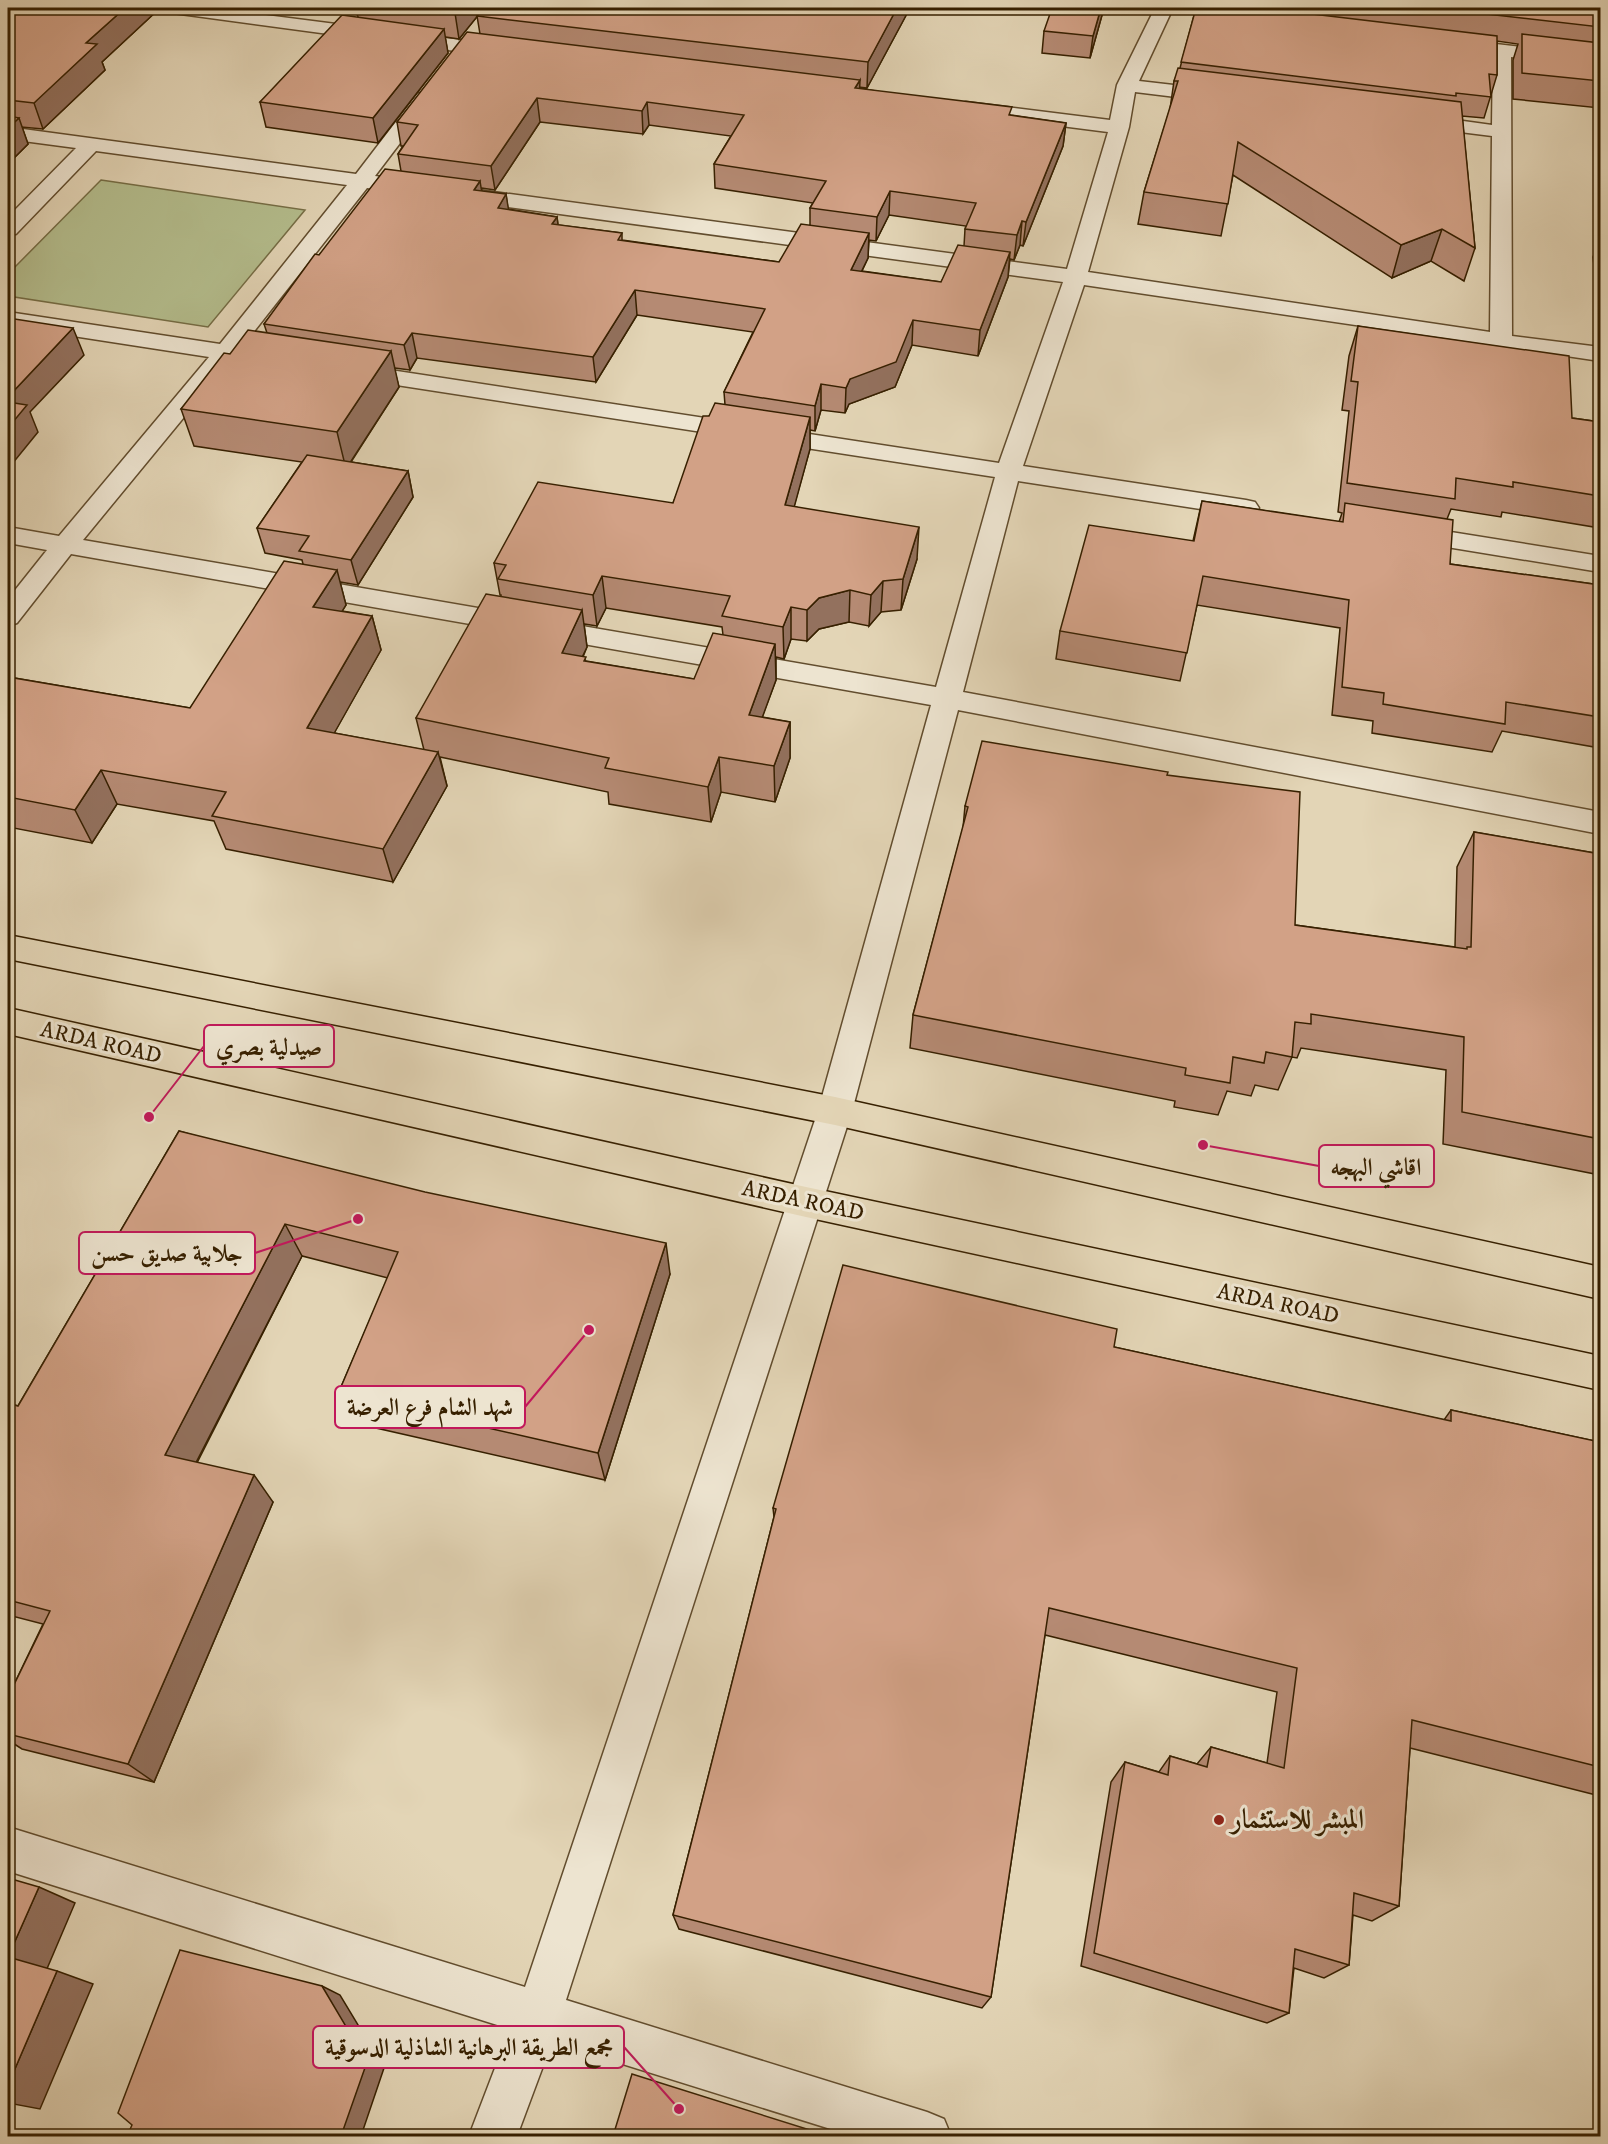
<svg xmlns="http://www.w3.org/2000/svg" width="1608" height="2144" font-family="'IM FELL DW Pica',Amiri,serif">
  <rect width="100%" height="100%" fill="#e3d5b6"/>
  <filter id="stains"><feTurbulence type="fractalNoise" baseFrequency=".00333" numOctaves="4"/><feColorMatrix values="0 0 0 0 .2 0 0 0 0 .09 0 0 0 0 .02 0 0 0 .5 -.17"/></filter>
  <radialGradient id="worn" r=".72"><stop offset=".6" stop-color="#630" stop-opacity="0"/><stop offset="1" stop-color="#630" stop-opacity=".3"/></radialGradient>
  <!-- green -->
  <polygon fill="#b4bd8d" stroke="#766e46" stroke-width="1.5" points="101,180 305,210 208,327 8,296 8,274"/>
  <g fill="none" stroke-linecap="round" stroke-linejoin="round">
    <!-- minor casing -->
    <g stroke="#624d2e" stroke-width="3">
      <g id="minor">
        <polygon points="164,8 211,8 500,45 507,47 509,51 507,55 500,57 173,13 167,12"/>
        <path d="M1155,8H1173L1139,81L1217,90L1224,92L1227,96L1224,100L1217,102L1135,92L1129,127L1088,272L1490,332L1492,136L1420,127L1413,125L1410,121L1413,117L1420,115L1492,125L1493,55L1446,49L1444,45L1446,41L1453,39L1600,56V68L1511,57L1512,336L1600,347V361L1084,285L1023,466L1246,500L1255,502L1259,508L1255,514L1246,516L1018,481L963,692L1600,812V834L958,710L852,1111L566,2000L927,2112L944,2119L951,2136H853L552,2042L517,2136H469L510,2029L8,1871V1827L525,1987L818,1111L931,705L71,554L17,623L8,626V599L47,550L8,543V527L59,536L209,357L8,326V312L220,344L347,185L96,151L16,234L8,235V217L76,148L8,139V127L356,174L418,93H432L435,97L375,176L1067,269L1108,132L966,114L959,112L956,108L959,104L966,102L1110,120L1117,85ZM367,188L1063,282L999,463L351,364L343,366L339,371L343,376L351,378L995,477L936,687L83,540L231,360L276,367L284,365L288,360L284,355L241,348Z"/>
        <polygon points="1407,525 1600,556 1600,572 1398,539 1394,533 1398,527"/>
      </g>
    </g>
    <!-- primary casing -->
    <g stroke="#372000" stroke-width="3">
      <g id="primary">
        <polygon points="8,935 835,1097 1600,1267 1600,1299 835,1125 8,959"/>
        <polygon points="8,1008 806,1187 1600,1356 1600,1390 806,1217 8,1034"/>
      </g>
    </g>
    <!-- minor -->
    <use href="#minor" fill="#ede4d0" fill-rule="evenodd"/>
    <!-- primary -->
    <use href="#primary" fill="#e3d5b6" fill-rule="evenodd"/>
  </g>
  <!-- wall -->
  <g fill="#b58a73" stroke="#372000" stroke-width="1.5" fill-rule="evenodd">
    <polygon points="8,8 160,8 102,62 105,70 43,129 22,127 28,144 8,164"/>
    <polygon points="303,8 484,8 459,39 445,37 448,53 378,143 266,127 260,102 358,17 357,14"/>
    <path d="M910,8L867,88L859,87V88L1011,115L1066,123L1063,146L1023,246L1020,245L1014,260L1010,259L1008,277L978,356L912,345L895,387L849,404L845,413L821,410L815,431L810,430V449L794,506L917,559L901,610L881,612L869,626L849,622L819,629L807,641L791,639L784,659L776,657V680L762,717L790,722V758L775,802L721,792L711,822L609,804L608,792L440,757L447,786L393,882L226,849L214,821L117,804L92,843L8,827V677L190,708L303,564L302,560L265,553L257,528L302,462L194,446L181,409L230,354L267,333L264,324L319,255L401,171L398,154L403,146H401L397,122L480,34L477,16ZM540,122L643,134L649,125L731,136L714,164L715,188L813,203L810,208V225L779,262L622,240V233L558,225L557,217L508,209L506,194L482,191L481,188L495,190ZM889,215L966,226L965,229L964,246L941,282L862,271L868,258L869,240L876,241ZM637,315L753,332L724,392L725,405L709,416L673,503L494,563L500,595H501V597L416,718L424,750L334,733L381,650L372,616L342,611L346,605L340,582L358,585L413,497L408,471L351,462L399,387L394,368L410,370L417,358L596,382ZM606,608L722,627L723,635L694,679L586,661L583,657L587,647L584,624L597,626Z"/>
    <polygon points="1104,8 1090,58 1042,53 1044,31"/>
    <polygon points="1196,8 1600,8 1600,108 1513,99 1513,60 1518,44 1497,41 1497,75 1484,118 1462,116 1475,248 1464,281 1431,261 1392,278 1233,175 1221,236 1138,224 1144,192 1170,109 1174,81 1180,68"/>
    <polygon points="1600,238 1600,308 1599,308 1593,257"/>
    <polygon points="1358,326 1572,418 1600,422 1600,528 1502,512 1501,517 1451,509 1447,519 1450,564 1600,585 1600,748 1502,731 1492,752 1372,733 1373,721 1332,715 1340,628 1197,605 1180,681 1056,659 1060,631 1193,541 1202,501 1339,522 1342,513 1338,512 1349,411 1342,410 1349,356"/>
    <polygon points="1167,775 1295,925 1455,947 1457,867 1474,832 1600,854 1600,1175 1443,1144 1446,1070 1301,1048 1297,1058 1292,1057 1278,1090 1255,1085 1251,1096 1227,1091 1218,1115 1174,1107 1175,1101 910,1048 913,1015 963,828 965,806"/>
    <polygon points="179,1131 670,1274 605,1480 354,1423 338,1394 388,1278 302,1256 197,1463 273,1502 154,1782 22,1749 8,1740 8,1697 43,1624 8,1615 8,1403 18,1406"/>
    <polygon points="1114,1347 1444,1420 1451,1410 1600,1442 1600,1796 1410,1748 1399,1906 1372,1921 1353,1915 1349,1965 1324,1978 1294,1968 1289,2013 1267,2023 1081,1966 1111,1782 1125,1762 1159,1772 1170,1756 1197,1764 1211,1747 1267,1763 1277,1692 1045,1635 991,1997 982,2008 679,1929 673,1915 774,1517 773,1508"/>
  </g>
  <!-- shaded-wall -->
  <g fill="#93715e" stroke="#372000" stroke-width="1.5">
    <polygon points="125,8 160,8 102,62 105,70 43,129 34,103 86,43"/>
    <polygon points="460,8 484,8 459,39 455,13"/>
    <polygon points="897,8 910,8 867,88 868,62"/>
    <polygon points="1101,8 1104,8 1090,58 1093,36"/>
    <polygon points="444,29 448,53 378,143 373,118"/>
    <polygon points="860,80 859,103 855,88"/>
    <polygon points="537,98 540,122 495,190 491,166"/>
    <polygon points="647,102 649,125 643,134 642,111"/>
    <polygon points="19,118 28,144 8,164 8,128"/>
    <polygon points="1066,123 1063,146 1023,246 1026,222"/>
    <polygon points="480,181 484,206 474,190"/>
    <polygon points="890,191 889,215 876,241 877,217"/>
    <polygon points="506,194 510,219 498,208"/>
    <polygon points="557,217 560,241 552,224"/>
    <polygon points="1022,221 1020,245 1014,260 1017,235"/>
    <polygon points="1442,229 1431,261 1392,278 1401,245"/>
    <polygon points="869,233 868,258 850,295 851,270"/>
    <polygon points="1010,252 1008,277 978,356 980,330"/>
    <polygon points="635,290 637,315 596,382 593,357"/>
    <polygon points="913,320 912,345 895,387 849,404 845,413 846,388 850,379"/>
    <polygon points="73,328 84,355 30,412 38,432 8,469 8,397"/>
    <polygon points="412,333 417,358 410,370 404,345"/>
    <polygon points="391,351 399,387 346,469 337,432"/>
    <polygon points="821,384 821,410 815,431 815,406"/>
    <polygon points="810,417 810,449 786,537 785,505"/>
    <polygon points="408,471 413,497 358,585 351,560"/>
    <polygon points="919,527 917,559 901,610 903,579"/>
    <polygon points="337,570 346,605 324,641 313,607"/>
    <polygon points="602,576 606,608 597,626 593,595"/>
    <polygon points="883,581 881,612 869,626 871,595"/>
    <polygon points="850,590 849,622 819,629 807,641 807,610 819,598"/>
    <polygon points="791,607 791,639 784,659 783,627"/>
    <polygon points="582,610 587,647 567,689 562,653"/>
    <polygon points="372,616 381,650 318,762 307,728"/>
    <polygon points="775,644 776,680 750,751 749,715"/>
    <polygon points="790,722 790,758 775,802 774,766"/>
    <polygon points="438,752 447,786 393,882 383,849"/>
    <polygon points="719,757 721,792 711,822 708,787"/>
    <polygon points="101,770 117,804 92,843 75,810"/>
    <polygon points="285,1224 302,1256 186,1482 165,1455"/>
    <polygon points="666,1243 670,1274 605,1480 598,1453"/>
    <polygon points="254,1475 273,1502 154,1782 128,1764"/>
    <polygon points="39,1887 75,1903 46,1971 8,1957"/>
    <polygon points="57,1971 93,1984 40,2109 8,2103 8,2085"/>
    <polygon points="322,1986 340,1995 384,2068 361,2136 341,2136"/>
  </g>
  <!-- building -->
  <g fill="#d2a186" stroke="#372000" stroke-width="1.5">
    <polygon points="8,8 125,8 86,43 97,44 34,103 8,100"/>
    <polygon points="411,8 460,8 455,13"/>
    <polygon points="484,8 897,8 868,62 477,16"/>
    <polygon points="1052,8 1101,8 1093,36 1044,31"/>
    <polygon points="1196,8 1262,8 1497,36 1497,75 1489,74 1491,97 1456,93 1456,96 1181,62"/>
    <polygon points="1434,8 1600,8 1600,27"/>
    <polygon points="342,15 444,29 373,118 260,102"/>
    <polygon points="467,32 860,80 855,88 1012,107 1009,115 1066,123 1026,222 1022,221 1017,235 965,229 976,203 890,191 877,217 810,208 826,181 714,164 744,115 647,102 642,111 537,98 491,166 398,154 418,125 397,122"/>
    <polygon points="1522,34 1600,43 1600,81 1522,73"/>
    <polygon points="1178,68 1461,102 1475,248 1442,229 1401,245 1238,142 1228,204 1144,192 1178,81 1174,81"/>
    <polygon points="8,116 19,118 8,128"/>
    <polygon points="385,169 480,181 474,190 506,194 498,208 557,217 552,224 622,233 618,240 779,262 801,224 869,233 851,270 941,282 958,245 1010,252 980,330 913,320 896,362 850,379 846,388 821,384 815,406 724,392 765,309 635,290 593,357 412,333 404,345 264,324 315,254 319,255"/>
    <polygon points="8,318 73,328 8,397"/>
    <polygon points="1358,326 1569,356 1572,418 1600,422 1600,496 1513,482 1513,487 1456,478 1455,499 1347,483 1358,382 1351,381"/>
    <polygon points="248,330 391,351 337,432 181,409 224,353 230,354"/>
    <polygon points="8,402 27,405 8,428"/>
    <polygon points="715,403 810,417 785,505 919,527 903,579 883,581 871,595 850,590 819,598 807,610 791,607 783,627 722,616 730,596 602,576 593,595 498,579 506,565 494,563 538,482 673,503 703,416 709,416"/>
    <polygon points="307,455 408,471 351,560 299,551 309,536 257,528"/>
    <polygon points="1202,501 1343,522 1345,503 1453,520 1450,564 1600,585 1600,717 1506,702 1505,724 1383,704 1384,693 1342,687 1349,600 1203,576 1187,653 1060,631 1089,525 1194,541"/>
    <polygon points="284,561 337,570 313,607 372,616 307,728 438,752 383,849 212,816 226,792 101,770 75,810 8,797 8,677 190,708"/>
    <polygon points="486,594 582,610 562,653 586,657 584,661 694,679 713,633 775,644 749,715 790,722 774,766 719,757 708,787 605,768 609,758 416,718"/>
    <polygon points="982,741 1168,772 1167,775 1300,792 1295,925 1467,949 1467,947 1471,947 1474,832 1600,854 1600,1139 1462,1112 1464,1037 1311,1014 1311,1024 1295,1022 1292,1057 1266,1052 1264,1063 1233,1057 1230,1083 1185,1075 1186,1068 913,1015 968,807 965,806"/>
    <polygon points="179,1131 425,1192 666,1243 598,1453 338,1394 398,1252 285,1224 165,1455 254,1475 128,1764 8,1734 8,1697 50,1611 8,1600 8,1403 18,1406"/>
    <polygon points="843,1265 1117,1329 1114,1347 1451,1421 1451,1410 1600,1442 1600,1767 1412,1720 1399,1906 1354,1893 1349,1965 1295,1949 1289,2013 1094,1953 1125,1762 1168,1775 1170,1756 1207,1767 1211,1747 1284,1768 1297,1668 1049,1608 991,1997 673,1915 776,1509 773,1508"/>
    <polygon points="8,1878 39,1887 8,1957 57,1971 8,2085"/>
    <polygon points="180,1950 322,1986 367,2062 341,2136 127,2136 132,2125 118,2113"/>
    <polygon points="632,2074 829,2136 613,2136"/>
  </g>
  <!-- markers -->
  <circle fill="#8f2418" stroke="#ede4d0" stroke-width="2" cx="1219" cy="1820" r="6"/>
  <g text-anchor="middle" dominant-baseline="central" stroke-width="6" stroke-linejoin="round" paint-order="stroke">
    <!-- street labels -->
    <g font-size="22" fill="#372000" stroke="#ede4d0">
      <text transform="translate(101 1043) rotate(13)">ARDA ROAD</text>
      <text transform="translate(803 1201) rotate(12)">ARDA ROAD</text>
      <text transform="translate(1278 1304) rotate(12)">ARDA ROAD</text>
    </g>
    <!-- near-poi labels -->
    <g font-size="27" font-weight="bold" fill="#372000" stroke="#ede4d0" text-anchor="start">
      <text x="1231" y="1820">المبشر للاستثمار</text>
    </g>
  </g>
  <!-- callouts -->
  <path fill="none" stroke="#c2185b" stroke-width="2" d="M149 1117L204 1046M1203 1145L1319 1166M358 1219L255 1253M589 1330L525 1407M679 2109L624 2047"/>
  <g fill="#c2185b" stroke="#ede4d0" stroke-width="2">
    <circle cx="149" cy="1117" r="6"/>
    <circle cx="1203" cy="1145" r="6"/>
    <circle cx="358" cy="1219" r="6"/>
    <circle cx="589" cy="1330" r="6"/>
    <circle cx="679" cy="2109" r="6"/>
  </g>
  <g fill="#ede4d0" stroke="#c2185b" stroke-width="2">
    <rect x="204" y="1025" width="130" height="42" rx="6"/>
    <rect x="1319" y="1145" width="115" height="42" rx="6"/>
    <rect x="79" y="1232" width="176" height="42" rx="6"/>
    <rect x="335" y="1386" width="190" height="42" rx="6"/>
    <rect x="313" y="2026" width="311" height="42" rx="6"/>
  </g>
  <g font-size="24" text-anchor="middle" font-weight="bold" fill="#372000">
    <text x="269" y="1055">صيدلية بصري</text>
    <text x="1376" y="1175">اقاشي البهجه</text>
    <text x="167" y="1261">جلابية صديق حسن</text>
    <text x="430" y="1415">شهد الشام فرع العرضة</text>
    <text x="469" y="2055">مجمع الطريقة البرهانية الشاذلية الدسوقية</text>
  </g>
  <!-- margin -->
  <rect width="1608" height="2144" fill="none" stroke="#e3d5b6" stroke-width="30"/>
  <rect x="9" y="9" width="1590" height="2126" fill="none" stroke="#372000" stroke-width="3"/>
  <rect x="15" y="15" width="1578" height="2114" fill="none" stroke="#372000" stroke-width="1.5"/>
  <rect width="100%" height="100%" filter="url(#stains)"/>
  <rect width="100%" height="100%" fill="url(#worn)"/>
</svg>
